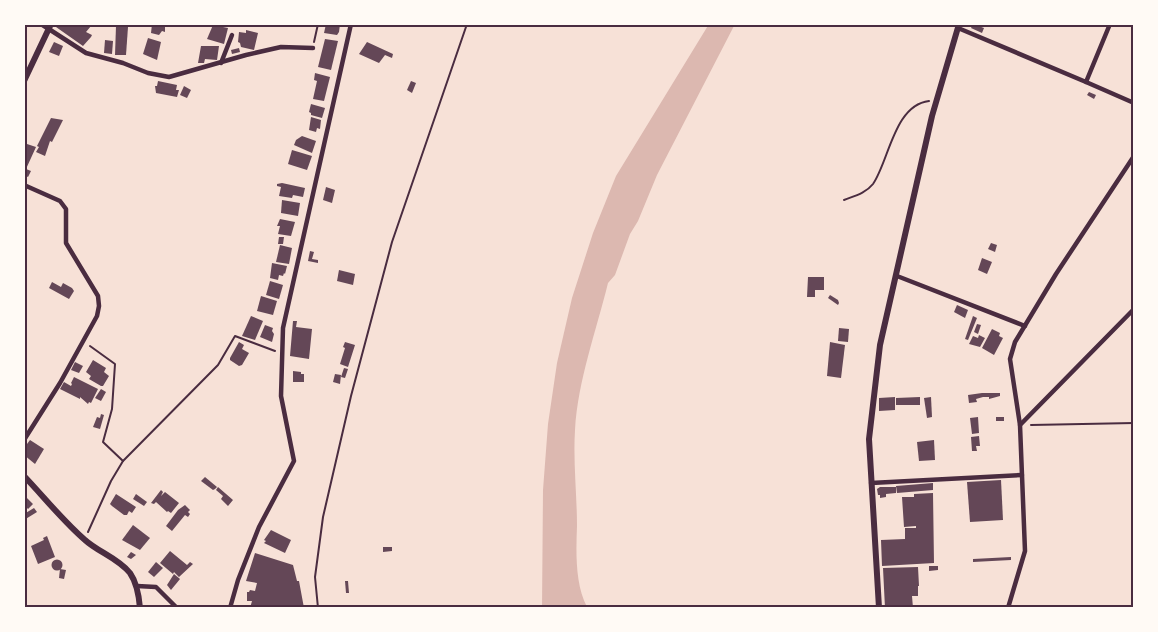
<svg xmlns="http://www.w3.org/2000/svg" width="1158" height="632" font-family="Rubik,sans-serif">
  <rect width="100%" height="100%" fill="#f7e1d7"/>
  <!-- water -->
  <path fill="#dcb8b0" d="M709,24H735L657,175L638,221L630,234L615,275L608,283C596,332 578,380 575,430C573,462 577,495 577,526C576,552 575,584 587,607L542,608L543,490L548,424L557,363L572,298L593,233L616,176Z"/>
  <!-- building -->
  <g fill="#644757">
    <polygon points="58,24 88,24 91,26 86,32 92,35 91,37 83,46 56,27"/>
    <polygon points="152,24 165,24 165,32 162,31 159,35 151,33"/>
    <polygon points="326,24 340,24 339,32 337,35 324,33"/>
    <polygon points="973,24 984,28 982,33 971,28"/>
    <polygon points="213,25 228,28 224,44 207,39"/>
    <polygon points="116,26 128,27 126,55 115,55"/>
    <polygon points="246,30 258,33 254,50 241,47 240,43 238,42 239,32 246,33"/>
    <polygon points="148,38 161,42 157,60 143,54"/>
    <polygon points="325,39 338,41 331,70 318,67"/>
    <polygon points="105,40 113,41 112,54 104,53"/>
    <polygon points="54,42 63,46 59,56 49,52"/>
    <polygon points="367,42 393,54 392,58 385,55 379,63 359,54"/>
    <polygon points="201,46 219,46 217,60 205,59 204,63 198,63"/>
    <polygon points="239,48 240,52 232,54 231,50"/>
    <polygon points="315,73 330,77 324,101 313,99 317,81 314,80"/>
    <polygon points="158,81 177,85 176,90 179,90 177,97 156,93 155,86 157,86"/>
    <polygon points="411,81 416,83 412,93 407,90"/>
    <polygon points="184,86 191,90 187,98 180,95"/>
    <polygon points="1089,92 1096,95 1094,99 1087,95"/>
    <polygon points="311,104 325,108 322,118 311,115 311,113 309,112"/>
    <polygon points="311,117 321,120 320,129 317,128 316,132 309,130"/>
    <polygon points="51,118 63,120 52,142 50,141 45,156 36,152 39,147 37,146"/>
    <polygon points="302,136 316,141 312,153 294,145 296,140"/>
    <polygon points="24,143 36,147 26,169 31,171 28,177 24,175"/>
    <polygon points="292,150 312,156 307,170 288,164"/>
    <polygon points="282,183 305,188 303,197 293,195 292,198 279,196 281,187 277,186 277,184"/>
    <polygon points="326,187 335,190 332,203 323,200"/>
    <polygon points="282,200 300,203 298,216 281,213"/>
    <polygon points="280,219 295,222 291,236 278,234 280,226 277,226"/>
    <polygon points="279,237 284,237 283,244 278,244"/>
    <polygon points="991,243 997,245 995,252 988,249"/>
    <polygon points="280,245 292,248 289,264 276,262"/>
    <polygon points="310,251 314,252 312,259 318,260 318,263 308,261"/>
    <polygon points="982,258 992,262 987,274 978,270"/>
    <polygon points="272,263 287,266 285,274 284,273 283,276 279,275 278,280 270,278"/>
    <polygon points="339,270 355,274 353,285 337,281"/>
    <polygon points="808,277 824,277 824,290 815,290 815,297 807,297"/>
    <polygon points="270,281 283,285 279,299 266,295"/>
    <polygon points="52,282 61,287 63,283 72,288 74,291 69,299 49,288"/>
    <polygon points="830,295 838,300 839,303 838,305 828,298"/>
    <polygon points="261,296 277,301 273,315 257,311"/>
    <polygon points="957,305 968,310 965,318 954,312"/>
    <polygon points="251,316 263,321 255,340 242,336"/>
    <polygon points="973,316 977,318 968,340 965,339"/>
    <polygon points="293,321 297,321 296,327 312,329 309,359 290,356"/>
    <polygon points="977,324 981,325 978,334 974,332"/>
    <polygon points="265,325 273,328 272,331 274,334 272,342 260,337"/>
    <polygon points="839,328 849,329 848,342 838,341"/>
    <polygon points="992,329 1000,333 999,336 1003,338 994,355 982,348"/>
    <polygon points="979,335 985,338 980,347 969,344 973,336 978,338"/>
    <polygon points="239,342 244,345 242,349 249,353 242,365 239,366 230,360 230,358"/>
    <polygon points="345,342 355,345 348,367 340,364 345,348 343,347"/>
    <polygon points="830,342 845,345 841,378 827,376"/>
    <polygon points="93,360 106,368 104,372 109,376 103,386 101,386 89,379 91,376 86,372"/>
    <polygon points="75,362 83,366 79,373 71,370"/>
    <polygon points="344,368 348,369 345,378 341,377"/>
    <polygon points="293,371 301,372 301,374 304,374 304,382 293,382"/>
    <polygon points="335,374 341,375 340,384 333,382"/>
    <polygon points="74,377 98,389 91,403 89,402 88,404 80,397 80,399 60,389 64,382 71,386 72,384 71,383"/>
    <polygon points="101,389 106,392 101,401 95,398"/>
    <polygon points="982,393 1000,393 1000,396 989,399 989,397 983,397 976,399 977,402 969,403 968,395"/>
    <polygon points="895,397 895,410 879,411 879,398"/>
    <polygon points="920,397 920,405 896,405 896,398"/>
    <polygon points="931,397 932,417 927,418 924,398"/>
    <polygon points="101,414 104,415 100,429 93,427 97,417 100,418"/>
    <polygon points="978,417 979,433 972,434 970,418"/>
    <rect x="996" y="417" width="8" height="4"/>
    <polygon points="979,436 980,446 976,446 977,451 972,451 971,437"/>
    <polygon points="30,440 44,449 35,464 24,455 24,448"/>
    <polygon points="934,440 935,460 919,461 917,442"/>
    <polygon points="205,477 217,487 215,489 213,490 201,481"/>
    <polygon points="1001,480 1003,520 970,522 967,482"/>
    <polygon points="933,483 933,490 897,493 896,486"/>
    <polygon points="218,487 233,500 228,506 221,499 223,496 216,490"/>
    <polygon points="880,487 896,487 896,493 886,494 886,497 880,498 880,495 878,495 877,489"/>
    <polygon points="161,490 163,492 161,496 165,492 179,503 171,513 168,511 167,512 156,502 154,504 151,503"/>
    <polygon points="933,493 934,563 882,566 881,540 905,539 905,528 916,528 916,526 904,527 902,497 914,497 914,494"/>
    <polygon points="116,494 136,507 132,513 129,511 127,515 124,515 112,506 110,504"/>
    <polygon points="136,494 147,502 144,506 133,499"/>
    <polygon points="24,495 33,504 28,509 26,507 24,509"/>
    <polygon points="185,505 190,510 188,512 190,514 188,517 185,515 172,531 166,526 178,510"/>
    <polygon points="34,508 37,512 24,520 24,514"/>
    <polygon points="133,525 150,538 140,550 122,540"/>
    <polygon points="271,530 291,540 285,553 264,543 266,541 264,540"/>
    <polygon points="47,536 55,557 38,564 31,546 44,540 43,538"/>
    <polygon points="383,547 392,547 392,551 383,552"/>
    <polygon points="170,551 187,565 190,562 193,564 179,577 174,572 173,574 160,563"/>
    <polygon points="131,552 136,555 131,559 127,557"/>
    <polygon points="255,553 293,565 297,581 299,581 304,608 250,608 252,601 247,601 247,592 249,592 250,590 255,591 257,583 246,581"/>
    <polygon points="1011,557 1011,560 973,562 973,559"/>
    <circle cx="57" cy="565" r="5.5"/>
    <polygon points="156,562 163,568 154,577 148,572"/>
    <polygon points="929,566 938,566 938,570 929,571"/>
    <polygon points="918,567 919,586 918,586 918,596 912,596 913,608 885,608 883,568"/>
    <polygon points="60,569 66,570 64,579 59,578"/>
    <polygon points="174,574 180,579 171,590 167,585"/>
    <polygon points="345,581 348,581 349,593 346,593"/>
  </g>
  <g fill="none" stroke-linecap="round" stroke-linejoin="round">
    <!-- path -->
    <g stroke="#4a2c40" stroke-width="2">
      <polyline points="314,42 318,24"/>
      <path d="M844,200C854,196 866,193 873,184C889,161 894,105 929,101"/>
      <polyline points="90,346 115,364 112,409 103,442 123,461"/>
      <polyline points="1031,425 1134,423"/>
      <polyline points="88,532 111,481 123,461 218,365 235,336 275,351"/>
      <polyline points="318,608 315,577 323,517 351,396 392,242 467,24"/>
    </g>
    <!-- minor -->
    <g stroke="#4a2c40" stroke-width="4.5">
      <polyline points="41,24 86,53 123,63 148,73 169,77 246,55 281,47 313,48"/>
      <polyline points="958,28 1086,82 1110,24"/>
      <polyline points="221,63 232,35"/>
      <polyline points="1086,82 1134,103"/>
      <polyline points="24,185 60,201 66,209 66,243 98,296 99,306 97,316 60,383 24,440"/>
      <polyline points="897,276 1025,326"/>
      <polyline points="1020,425 1134,309"/>
      <polyline points="871,483 1022,475"/>
      <polyline points="137,586 156,587 177,608"/>
      <polyline points="230,608 238,580 259,527 294,461 281,396 283,328 351,24"/>
      <polyline points="1008,608 1025,551 1020,425 1010,359 1015,342 1056,274 1134,156"/>
    </g>
    <!-- tertiary -->
    <g stroke="#4a2c40" stroke-width="6">
      <polyline points="24,81 51,24"/>
      <path d="M24,476C44,497 63,521 85,540C98,552 118,558 130,573C137,583 139,596 140,608"/>
      <polyline points="879,608 869,439 880,345 932,116 959,24"/>
    </g>
  </g>
  <!-- border -->
  <rect width="1158" height="632" fill="none" stroke="#fffaf5" stroke-width="51"/>
  <rect x="26" y="26" width="1106" height="580" fill="none" stroke="#4a2c40" stroke-width="2"/>
</svg>
